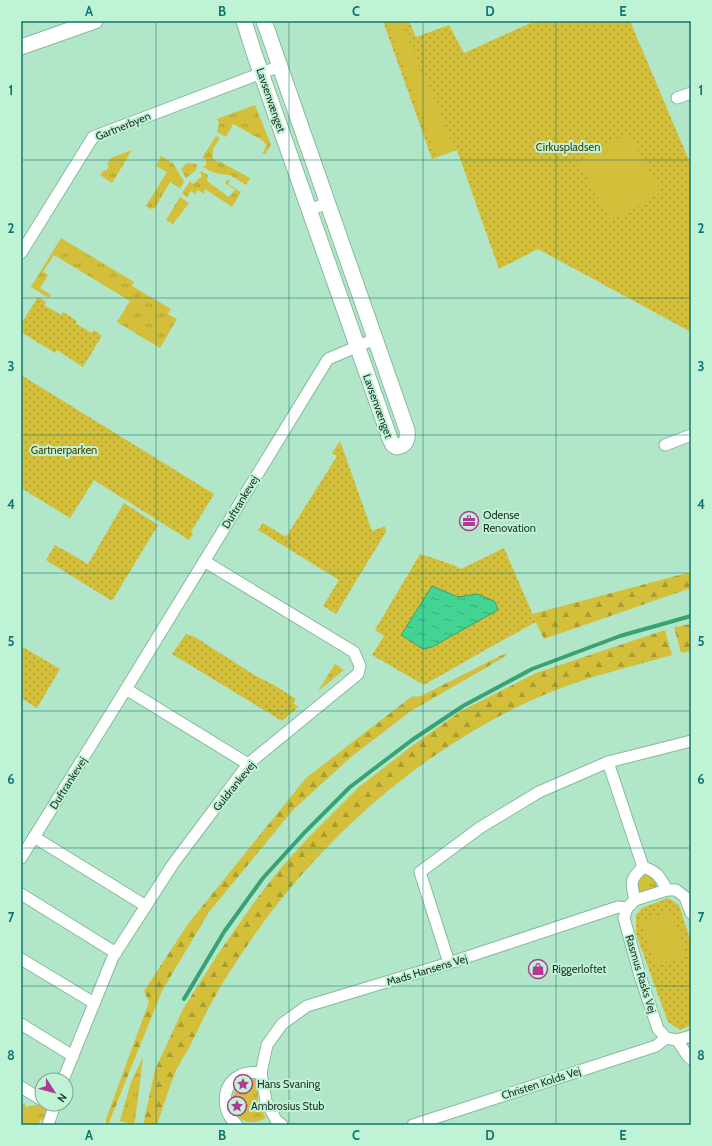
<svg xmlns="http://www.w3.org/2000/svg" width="712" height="1146" font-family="Cabin,sans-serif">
  <defs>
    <pattern id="grass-tufts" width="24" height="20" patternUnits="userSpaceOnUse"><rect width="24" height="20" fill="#d4bf3a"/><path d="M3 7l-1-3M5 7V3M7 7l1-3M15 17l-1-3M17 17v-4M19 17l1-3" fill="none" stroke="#ab9c31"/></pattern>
    <pattern id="forest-firs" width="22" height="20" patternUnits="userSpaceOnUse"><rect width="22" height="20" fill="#d4bf3a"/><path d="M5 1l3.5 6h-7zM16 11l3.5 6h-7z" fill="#ab9c31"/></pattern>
    <pattern id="park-dots" width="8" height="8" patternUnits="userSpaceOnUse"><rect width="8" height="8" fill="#d4bf3a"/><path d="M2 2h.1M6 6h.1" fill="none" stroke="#ab9c31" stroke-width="1.8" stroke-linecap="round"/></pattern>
    <pattern id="water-ripples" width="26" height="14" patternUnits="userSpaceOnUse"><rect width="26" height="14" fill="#43d393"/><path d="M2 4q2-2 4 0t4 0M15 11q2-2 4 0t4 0" fill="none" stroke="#37ac78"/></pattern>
  </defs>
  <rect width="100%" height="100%" fill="#b2e6c9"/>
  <!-- grass -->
  <g fill="url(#grass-tufts)">
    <polygon points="255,105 271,145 265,154 262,154 267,145 262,140 233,124 226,137 217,132 219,123 217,119"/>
    <polygon points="216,136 220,138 213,149 212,157 217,162 219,161 250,178 246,185 230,175 219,174 210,171 202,166 206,166 206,159 202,158"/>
    <polygon points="132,150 112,183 100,175 103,171 107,170 109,166 107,165 111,158"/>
    <polygon points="161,156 173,163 184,182 180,188 170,182 155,208 151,209 146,206 167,172 156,166"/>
    <polygon points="187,163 197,164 196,170 186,178 181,169"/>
    <polygon points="201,171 208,175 207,181 229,197 235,190 225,183 227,180 230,180 228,184 241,192 232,207 205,189 204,194 198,190 195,194 191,191 187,197 182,193 190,181 193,184 202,176 200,172"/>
    <polygon points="180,197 189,203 173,224 166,220"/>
    <polygon points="61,238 134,282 132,286 171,309 168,314 177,319 160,348 117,322 130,301 54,255 43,272 48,275 40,288 51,295 49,298 31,287"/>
    <polygon points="335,664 344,670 318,691"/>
    <path d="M645,874C652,876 659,879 656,887L643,893L639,891C635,884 639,878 645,874Z"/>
    <polygon points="143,1057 135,1121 133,1124 120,1121 131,1082"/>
    <path d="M251,1079H257L258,1101L266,1118C237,1135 215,1094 251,1079Z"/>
    <polygon points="25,1103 26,1107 40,1104 46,1109 46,1117 40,1121 38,1125 21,1125 21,1104"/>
  </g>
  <!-- forest -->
  <g fill="url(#forest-firs)">
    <polygon points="691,572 691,588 544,639 532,614"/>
    <polygon points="691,624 691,651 681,653 674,627"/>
    <path d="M665,630L672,655C630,667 586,677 546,694C416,749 305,852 231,970C215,994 203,1019 191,1044C186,1054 179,1063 175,1073C168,1090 163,1108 157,1125H143L155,1070L183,1009L218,954L255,901L280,869L307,839L359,787L412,746L461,711L536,673Z"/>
    <polygon points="504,654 506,654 506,656 411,711 351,757 293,810 209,912 162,991 108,1125 106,1125 106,1119 149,1002 144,991 188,924 306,778 411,697 421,696"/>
  </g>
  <!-- park -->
  <g fill="url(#park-dots)">
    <polygon points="383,21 409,21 416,37 449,25 464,53 535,21 630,21 691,165 691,332 538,249 499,269 457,150 432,159"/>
    <polygon points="38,297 46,302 44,305 61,315 63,312 77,321 76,324 92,333 94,330 102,336 83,367 57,350 55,353 21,332 21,324"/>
    <polygon points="21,375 214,494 191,532 193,534 189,540 94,480 70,518 21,488"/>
    <polygon points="340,441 372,531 385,526 386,532 336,614 323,606 339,580 258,530 263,523 286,537 337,456 332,453"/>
    <polygon points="124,503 158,525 112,601 46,560 55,545 88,564"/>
    <polygon points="504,548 536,622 487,649 424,685 372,655 384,636 375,630 420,554 448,563 461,569"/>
    <polygon points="186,634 195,637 256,676 274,685 296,699 293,703 298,707 282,721 172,654"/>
    <polygon points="21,646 60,669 37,708 21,698"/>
    <polygon points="668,898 679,905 691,942 691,1025 680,1030 668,1022 636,934 636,915 642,908"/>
  </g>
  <!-- pitch -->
  <g fill="#d4bf3a">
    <polygon points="387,21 402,21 419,67 425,76 455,150 436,157"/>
    <polygon points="628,133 662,192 611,221 578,162"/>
    <polygon points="671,911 686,956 656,966 641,921"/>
  </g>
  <!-- water -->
  <polygon fill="url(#water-ripples)" stroke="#38a272" points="432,586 458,597 477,594 494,601 496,604 498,610 432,647 423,649 401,635"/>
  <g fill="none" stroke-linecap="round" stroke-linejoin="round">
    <!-- stream -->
    <polyline stroke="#38a272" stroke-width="4" points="184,999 224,932 263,878 305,832 350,787 412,740 463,706 532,669 620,636 691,616"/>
    <!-- street casing -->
    <g stroke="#87b99d" stroke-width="13">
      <g id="street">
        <polyline points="677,98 691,93"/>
        <polyline points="309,210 328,203"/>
        <polyline points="21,253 93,137 280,66"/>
        <polyline points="665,445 691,435"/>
        <polyline points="126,689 248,764"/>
        <polyline points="608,762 643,867"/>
        <polyline points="34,837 146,906"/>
        <polyline points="21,858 126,689 328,359 375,339"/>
        <polyline points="21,894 116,953"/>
        <path d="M635,900C631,882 629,881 643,867C658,872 660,877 667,890"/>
        <polyline points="691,913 685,897 676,890 667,890 635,900 627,908 624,918 640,976 658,1029 666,1038 677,1040 691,1036"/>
        <polyline points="21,959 94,1003"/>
        <polyline points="449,963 420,872 481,827 539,792 608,762 691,741"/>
        <polyline points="21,1024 73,1056"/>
        <polyline points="677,1040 687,1055 691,1059"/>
        <polyline points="63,1080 113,957 173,864 248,764 358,674 360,666 354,652 204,561"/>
        <polyline points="21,1087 42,1100"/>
        <polyline points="48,1125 55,1104"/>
        <path d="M237,1125C222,1112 220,1087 239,1076C246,1072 253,1072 261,1073"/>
        <polyline points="282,1125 276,1120 266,1101 261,1073 267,1045 282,1024 307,1006 449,963 618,907 627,908"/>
        <polyline points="413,1125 656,1046 666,1038"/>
      </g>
    </g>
    <!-- secondary casing -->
    <g stroke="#87b99d" stroke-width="17">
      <g id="secondary">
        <path d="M244,21L254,53L390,439L393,445L397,447C407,445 408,438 407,430L264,21"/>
        <polyline points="21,47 95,21"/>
      </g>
    </g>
    <!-- street -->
    <use href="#street" stroke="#fff" stroke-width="11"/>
    <!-- secondary -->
    <use href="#secondary" stroke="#fff" stroke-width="15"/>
  </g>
  <!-- grid -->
  <path fill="none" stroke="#0f766e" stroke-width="1" stroke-opacity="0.55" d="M156,21V1125M289,21V1125M423,21V1125M556,21V1125M21,160H691M21,298H691M21,435H691M21,573H691M21,711H691M21,848H691M21,986H691"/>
  <!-- icons -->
  <defs>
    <g id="office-ring" transform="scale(1)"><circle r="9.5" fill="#bff3d6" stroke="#b13b92" stroke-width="1.5"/><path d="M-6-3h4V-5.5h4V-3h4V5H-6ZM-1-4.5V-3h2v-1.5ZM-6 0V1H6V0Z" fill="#b13b92"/></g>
    <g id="shop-ring" transform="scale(1)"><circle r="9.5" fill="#bff3d6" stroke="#b13b92" stroke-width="1.5"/><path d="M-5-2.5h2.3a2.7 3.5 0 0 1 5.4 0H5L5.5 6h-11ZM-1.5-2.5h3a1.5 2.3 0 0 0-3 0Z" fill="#b13b92"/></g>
    <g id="sight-ring" transform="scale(1)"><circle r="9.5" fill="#bff3d6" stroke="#b13b92" stroke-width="1.5"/><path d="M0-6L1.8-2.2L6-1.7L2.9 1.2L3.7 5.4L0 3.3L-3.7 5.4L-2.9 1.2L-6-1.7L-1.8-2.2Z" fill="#b13b92"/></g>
  </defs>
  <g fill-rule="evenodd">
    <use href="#office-ring" x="469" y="521"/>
    <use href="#shop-ring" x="538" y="969"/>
    <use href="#sight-ring" x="243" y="1084"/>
    <use href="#sight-ring" x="237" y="1106"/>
  </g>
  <g text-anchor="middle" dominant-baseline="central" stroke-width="4" stroke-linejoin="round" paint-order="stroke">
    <!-- street labels -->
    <g font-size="11" fill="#1d3126" stroke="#bff3d6">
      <text transform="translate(271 100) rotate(71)">Lavsenvænget</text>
      <text transform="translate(123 126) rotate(-22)">Gartnerbyen</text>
      <text transform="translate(378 406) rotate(70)">Lavsenvænget</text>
      <text transform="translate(240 502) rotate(-59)">Duftrankevej</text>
      <text transform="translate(68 783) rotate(-58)">Duftrankevej</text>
      <text transform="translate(234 786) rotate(-51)">Guldrankevej</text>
      <text transform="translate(427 970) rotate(-17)">Mads Hansens Vej</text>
      <text transform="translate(641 974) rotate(73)">Rasmus Rasks Vej</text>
      <text transform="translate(541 1083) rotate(-18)">Christen Kolds Vej</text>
    </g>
    <!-- park labels -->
    <g font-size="11" fill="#494006" stroke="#bff3d6">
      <text x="568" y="147">Cirkuspladsen</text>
      <text x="64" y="450">Gartnerparken</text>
    </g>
    <!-- poi labels -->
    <g font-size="11" fill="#1d3126" stroke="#bff3d6" text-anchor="start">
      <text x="483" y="515">Odense<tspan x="483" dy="13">Renovation</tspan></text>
      <text x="552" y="969">Riggerloftet</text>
      <text x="257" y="1084">Hans Svaning</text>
      <text x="251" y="1106">Ambrosius Stub</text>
    </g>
  </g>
  <!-- border -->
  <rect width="712" height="1146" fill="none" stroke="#bff3d6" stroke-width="44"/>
  <!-- north arrow -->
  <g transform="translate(54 1092) rotate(126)"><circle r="19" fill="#bff3d6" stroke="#7ea590"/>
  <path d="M0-3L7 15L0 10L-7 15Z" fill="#b13b92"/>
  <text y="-6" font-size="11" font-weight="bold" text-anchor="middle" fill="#1d3126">N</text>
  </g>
  <rect x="22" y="22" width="668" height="1102" fill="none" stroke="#0f766e" stroke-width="1.5"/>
  <g font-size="13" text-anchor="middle" font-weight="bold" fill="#0f766e">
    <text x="89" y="16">A</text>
    <text x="222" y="16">B</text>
    <text x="356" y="16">C</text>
    <text x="490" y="16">D</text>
    <text x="623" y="16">E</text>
    <text x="11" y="95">1</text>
    <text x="701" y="95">1</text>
    <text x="11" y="233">2</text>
    <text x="701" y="233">2</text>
    <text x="11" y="371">3</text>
    <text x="701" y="371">3</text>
    <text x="11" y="509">4</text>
    <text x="701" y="509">4</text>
    <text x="11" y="646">5</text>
    <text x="701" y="646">5</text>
    <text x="11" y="784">6</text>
    <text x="701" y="784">6</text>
    <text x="11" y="922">7</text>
    <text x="701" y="922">7</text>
    <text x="11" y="1060">8</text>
    <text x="701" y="1060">8</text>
    <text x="89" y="1140">A</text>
    <text x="222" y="1140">B</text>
    <text x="356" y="1140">C</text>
    <text x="490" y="1140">D</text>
    <text x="623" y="1140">E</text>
  </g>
</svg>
